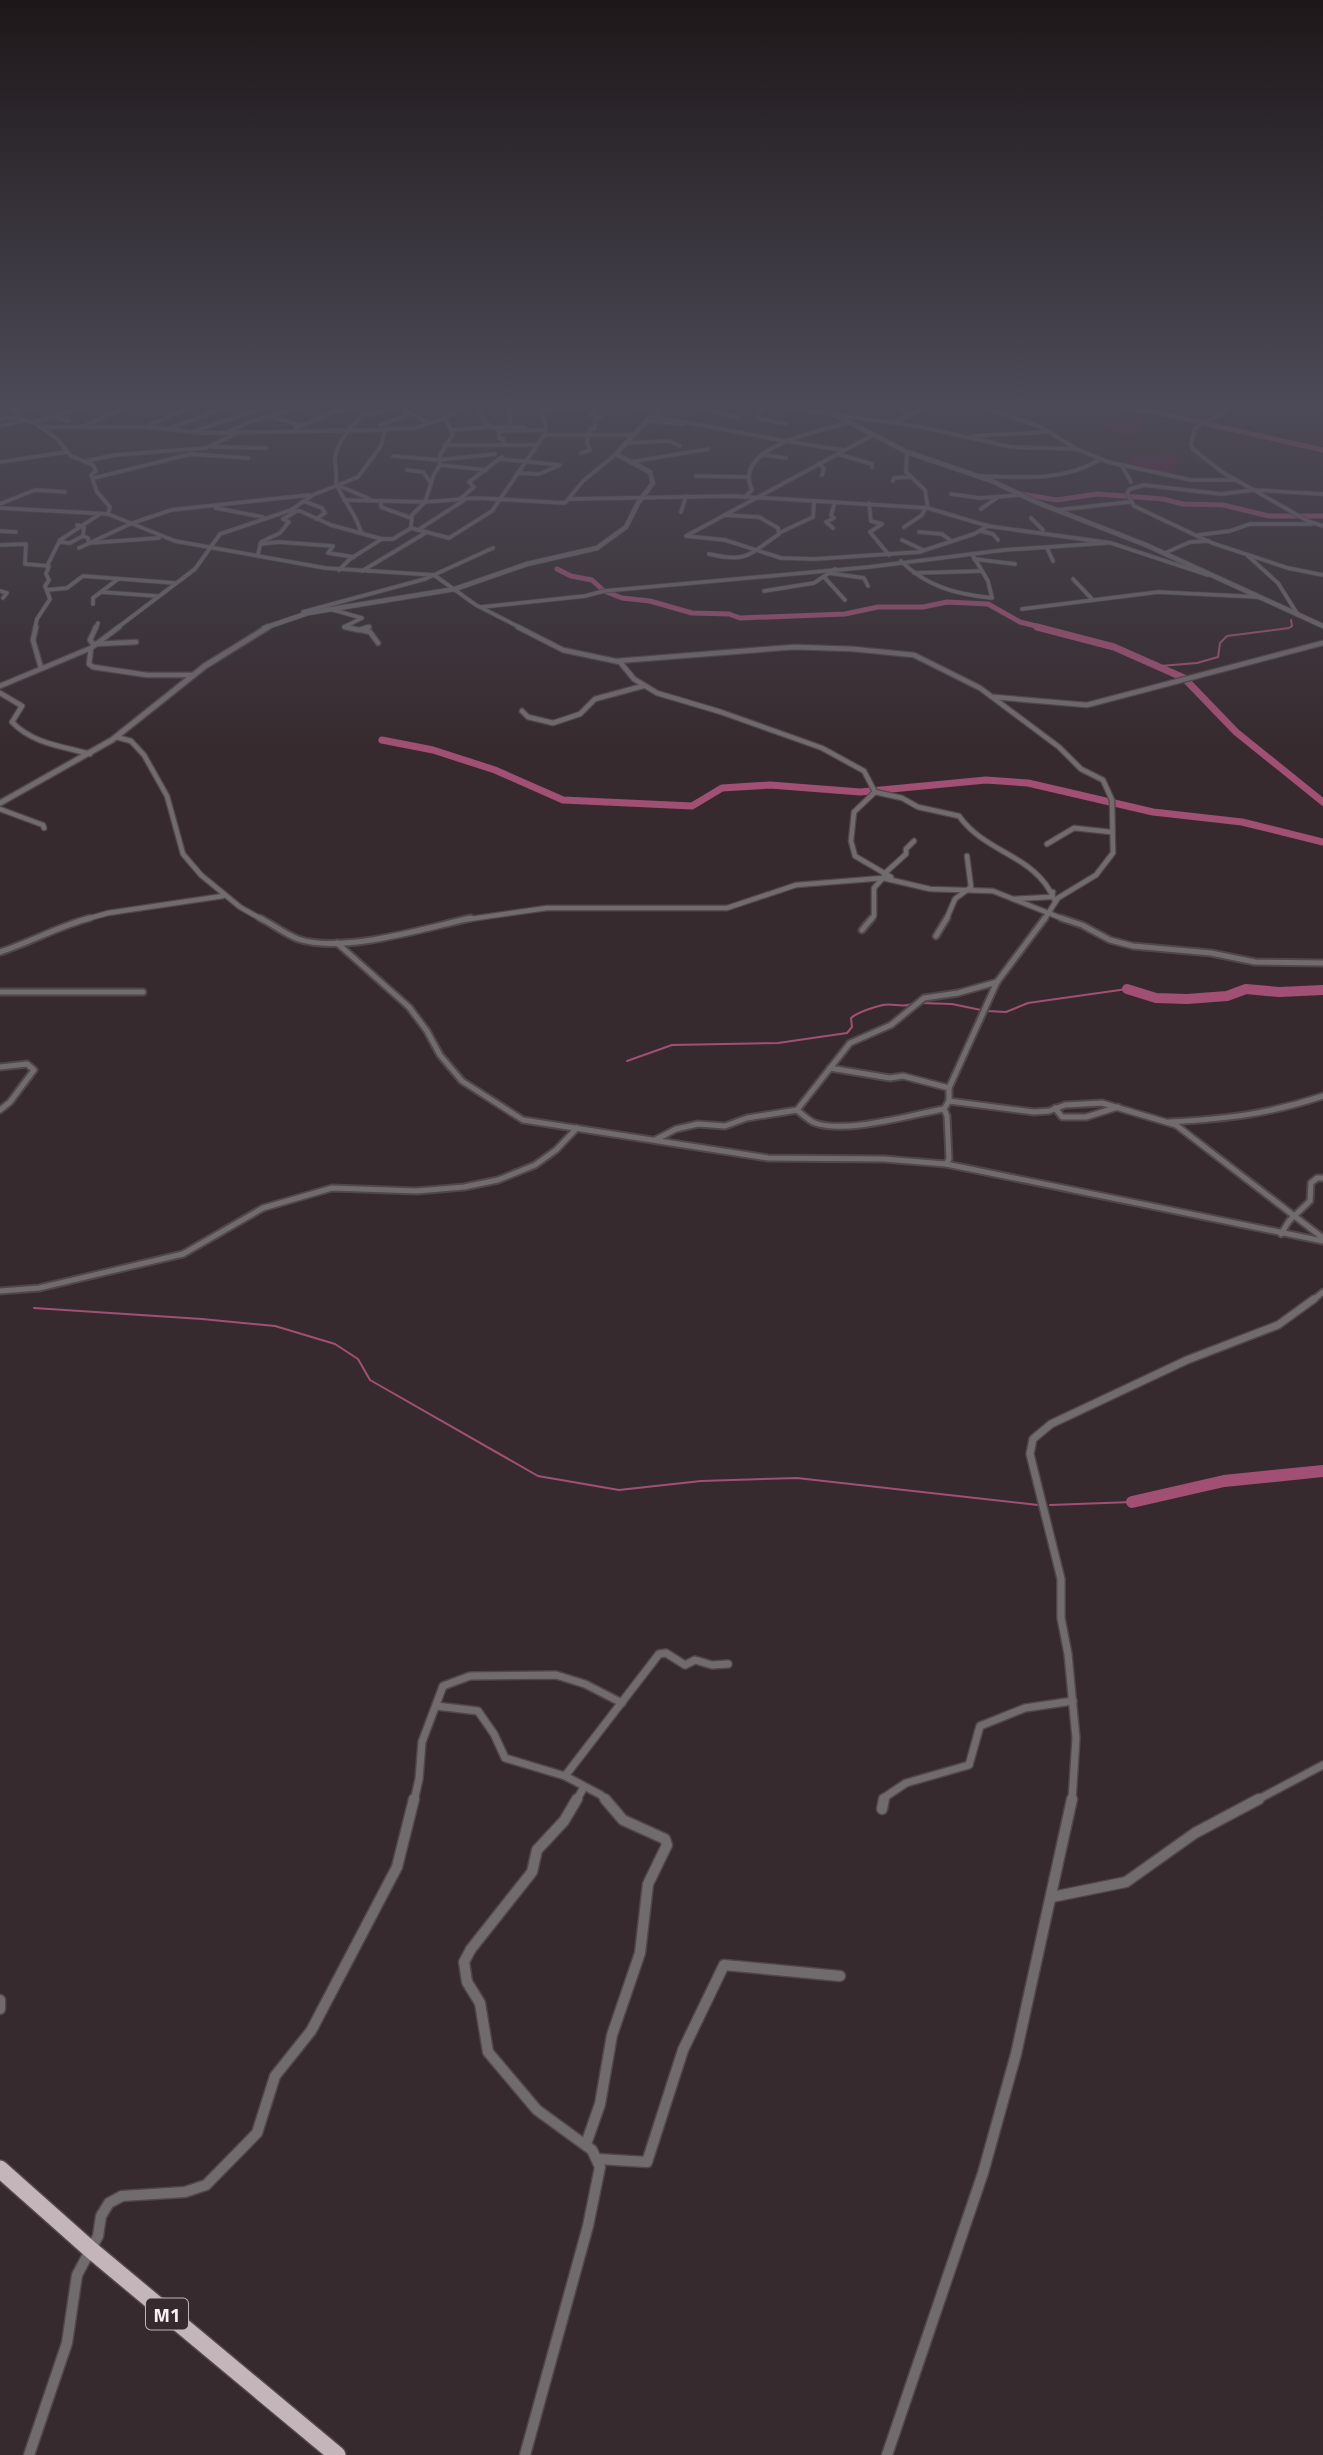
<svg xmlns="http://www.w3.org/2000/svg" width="1323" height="2455" font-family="'Titillium Web',sans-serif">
  <rect width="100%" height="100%" fill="#362a2e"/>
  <!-- green -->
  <g fill="#641b3e">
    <path d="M1115,418L1135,419L1147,424C1133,439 1121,435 1104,428L1102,422L1116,421Z"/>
    <path d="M1173,454L1181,463L1174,465L1177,469C1162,479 1141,468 1128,459L1136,456Z"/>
  </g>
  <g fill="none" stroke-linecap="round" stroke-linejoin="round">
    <!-- stream -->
    <g stroke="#a15073" stroke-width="2">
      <polyline points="1160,666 1197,663 1218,657 1220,643 1227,636 1289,628 1292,626 1291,620"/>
      <polyline points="921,1003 952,1004 981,1010"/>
      <polyline points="987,1011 1006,1012 1028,1003 1127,989"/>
      <path d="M627,1061L672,1045L778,1043L847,1033L852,1027L851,1018C858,1012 874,1007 883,1005C893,1003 902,1008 912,1004"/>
      <polyline points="34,1308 202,1319 275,1326 335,1344 358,1359 370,1380 538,1476 619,1490 701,1481 797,1478 1038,1505"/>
      <polyline points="1050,1505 1132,1502"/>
    </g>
    <!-- river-far3 -->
    <g stroke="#a15073" stroke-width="5">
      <polyline points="1120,409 1150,411 1323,450"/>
      <polyline points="1020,494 1057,500 1097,494 1163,499 1183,504 1223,505 1269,516 1323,516"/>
      <polyline points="557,569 571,576 592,580 604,591 622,598 650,601 692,613 729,614 740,618 845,614 878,607 923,607 947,602 988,604 1020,622 1044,628"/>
    </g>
    <!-- river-far2 -->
    <g stroke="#a15073" stroke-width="7">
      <polyline points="1037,627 1114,647 1184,678 1236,732 1323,802"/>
      <polyline points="382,740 433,750 495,770 563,800 692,806 722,788 770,785 860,792 986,780 1028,783 1153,812 1242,822 1323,842"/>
    </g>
    <!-- river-far1 -->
    <polyline stroke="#a15073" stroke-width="10" points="1127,989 1156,998 1187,999 1227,996 1246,989 1279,992 1323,990"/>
    <!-- river -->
    <polyline stroke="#a15073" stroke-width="12" points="1132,1502 1224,1481 1323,1471"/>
    <!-- minor-far4 casing -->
    <g stroke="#51464a" stroke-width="5">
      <g id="minor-far4">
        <polyline points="8,405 21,418 38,425 57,439 71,456 93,465 96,471 91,475 97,492 110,507 108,514"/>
        <polyline points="438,405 441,405"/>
        <path d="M480,405C481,420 484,425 499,429V438L503,439L504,445"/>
        <polyline points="507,405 511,419 508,427"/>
        <polyline points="690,405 739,418"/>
        <polyline points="768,405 760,411 757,418 786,424"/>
        <polyline points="769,405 922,427 1011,447 1077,449 1108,462 1191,480 1235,480"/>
        <polyline points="896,405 909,416"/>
        <polyline points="977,405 1041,427 1075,448"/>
        <polyline points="1231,405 1223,413 1195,428 1191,444 1193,449 1222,472 1308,521 1323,526"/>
        <polyline points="1312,405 1323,409"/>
        <polyline points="14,410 53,405"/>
        <polyline points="543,410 573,410 582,407"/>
        <path d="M366,413C353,422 336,443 335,459C335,467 337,474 336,482L337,485L370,499"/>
        <polyline points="367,415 400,407 428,423"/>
        <polyline points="268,416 300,425"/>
        <path d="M651,416C716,427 780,442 845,450"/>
        <polyline points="52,417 69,421"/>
        <polyline points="0,419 20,417"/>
        <polyline points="646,421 683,424"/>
        <polyline points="33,422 95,405"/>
        <polyline points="894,423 930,405"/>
        <polyline points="149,425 195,405"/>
        <polyline points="380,425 405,416 406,409"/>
        <polyline points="0,426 25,420"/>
        <polyline points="40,427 149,427 203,433 385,430"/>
        <polyline points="82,427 131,405"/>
        <polyline points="497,427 524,427 527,431"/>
        <polyline points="296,428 334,412 364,406"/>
        <polyline points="168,429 233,405"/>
        <polyline points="384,429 415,428 445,418"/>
        <polyline points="452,430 489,427"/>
        <polyline points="195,431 272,405"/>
        <polyline points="499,431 545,430"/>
        <polyline points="228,432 249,422 309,405"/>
        <polyline points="544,435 635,435"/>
        <polyline points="873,435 686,536 725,540 781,558 815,559 919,552 974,534 988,526"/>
        <polyline points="973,436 1046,432"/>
        <polyline points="628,443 669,441 680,446"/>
        <polyline points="444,445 537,445"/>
        <polyline points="212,447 266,448"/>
        <polyline points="907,452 906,472 925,490 928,508"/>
        <polyline points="581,453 590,450 587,443 590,429 595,429 595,420 601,417 591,415 599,405"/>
        <polyline points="838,454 872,464 872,467"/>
        <polyline points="764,455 786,458"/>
        <polyline points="393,456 439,460 495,454"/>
        <polyline points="500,459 560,465 539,474 517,473"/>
        <polyline points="86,461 115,455 206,448 235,434"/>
        <polyline points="0,462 66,452"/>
        <polyline points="630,462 708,449"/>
        <polyline points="819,463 824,469 822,475"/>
        <polyline points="440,465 486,470"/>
        <polyline points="1122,466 1131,482"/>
        <polyline points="407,470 423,472 431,483"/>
        <polyline points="696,476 747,477"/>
        <path d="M979,476C1019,477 1063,482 1099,460"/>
        <polyline points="94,478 191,454 248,458"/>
        <polyline points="893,481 894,478 909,477"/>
        <path d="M337,485C344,502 356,514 361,532"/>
        <polyline points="951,494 980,498 1021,495"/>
        <polyline points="1323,494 1255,490 1221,494 1144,485 1130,489 1127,493 1134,506 1212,543 1288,568 1323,575"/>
        <path d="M745,497L752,490C731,447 820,431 848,423"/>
        <polyline points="460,499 474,487 469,482 502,457"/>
        <polyline points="569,499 732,496 928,508 988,526 1111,543 1208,575"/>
        <polyline points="344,500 425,502 477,498 565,503 583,481 616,454"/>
        <polyline points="304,501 322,508 325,513 316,519"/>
        <polyline points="381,501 381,507 411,518"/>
        <polyline points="869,503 871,521 882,524 870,532 889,555"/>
        <polyline points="0,504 35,490 65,492"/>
        <polyline points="0,508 108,514 175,541 325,568 434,575 476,605 521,628"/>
        <polyline points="216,508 263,517"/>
        <polyline points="981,509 998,497"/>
        <polyline points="1057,510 1129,502"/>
        <polyline points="290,511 300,511 331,525 382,539 350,559 339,570"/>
        <polyline points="681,512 686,496"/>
        <polyline points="1031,518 1043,530"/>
        <polyline points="77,525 84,527 83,536 88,538 89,543 159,538"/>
        <polyline points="904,527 922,515 926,507"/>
        <polyline points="411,528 449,538 492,511 544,435 546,428 541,405"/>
        <polyline points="833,528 826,522 834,518 831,515 835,502"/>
        <polyline points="418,530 463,501"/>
        <polyline points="0,531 16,532"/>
        <polyline points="981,531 993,534 998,540"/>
        <polyline points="919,532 942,534 950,540"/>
        <polyline points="779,533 813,517 814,501"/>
        <polyline points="1198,535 1230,531 1250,524 1311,524"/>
        <polyline points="382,539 393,539 411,528 412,515 425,502 434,474 440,465 440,455 453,434 445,418 470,405"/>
        <polyline points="902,540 923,550"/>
        <polyline points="60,542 70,543 83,536"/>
        <polyline points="260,544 279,542 333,546 328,553 354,557"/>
        <polyline points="0,545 26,544 25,564 49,566 46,574 49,580 45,586 50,599 37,619 35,628"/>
        <polyline points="79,548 130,524 171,510 309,495"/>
        <polyline points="1047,548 1053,561"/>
        <polyline points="1165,553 1190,542 1209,541"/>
        <polyline points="258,554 261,542 280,533 289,522 283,519 295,512"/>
        <path d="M709,554C747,563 748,555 779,534L778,528L759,517L724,515"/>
        <polyline points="1248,556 1278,583 1298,615"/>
        <polyline points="974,559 1015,564"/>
        <path d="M901,561C927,587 956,594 992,598L988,581L972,554"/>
        <polyline points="47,566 60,540 100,514"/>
        <polyline points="362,571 427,532"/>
        <polyline points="829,573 864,578 868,586"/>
        <polyline points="914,573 982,571"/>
        <polyline points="824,577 845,600"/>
        <polyline points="1073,579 1092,599"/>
        <polyline points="47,590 67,588 83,576 175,583"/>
        <polyline points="0,591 7,593 3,598"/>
        <polyline points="764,591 814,583 835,569"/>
        <polyline points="101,592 118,579"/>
        <polyline points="93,604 93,598 101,592 157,596"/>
        <polyline points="481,607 585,596 604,591 869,567 1004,550 1106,543"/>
        <polyline points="330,609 362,618 344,627 350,628"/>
        <polyline points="1022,609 1158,592 1259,597"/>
        <polyline points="303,612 425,579 493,548"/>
        <polyline points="96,628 98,623"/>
        <polyline points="117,628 195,569 220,534 291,510 313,495 358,477 381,446 385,430"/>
        <polyline points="365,628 369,627"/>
      </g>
    </g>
    <!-- minor-far3 casing -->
    <g stroke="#51464a" stroke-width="7">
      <g id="minor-far3">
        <polyline points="36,627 33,640 41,668"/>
        <polyline points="345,627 359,630 369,627"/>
        <polyline points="518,627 563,650 620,662 634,679 657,693 721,712 822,748 864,771 875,792 854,812 851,841 855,856 891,877"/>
        <polyline points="361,630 370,632 378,643"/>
        <polyline points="95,644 136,642"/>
        <polyline points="94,645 90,640 96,627"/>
        <polyline points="91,648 89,664 93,667 147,675 193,675"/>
        <polyline points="617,661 794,647 853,649 914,655 980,688 1059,747 1081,769 1103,780 1112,800 1113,853 1096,875 1058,898 1044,920"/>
        <polyline points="0,686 91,648 119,627"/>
        <path d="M0,693L22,706L12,722C33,744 62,746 90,754"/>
        <polyline points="994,697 1087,705 1323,643"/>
        <polyline points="522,711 528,717 553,723 580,714 595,699 643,686"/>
        <polyline points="116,737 131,741 144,755 167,796 183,854 201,875 240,907 263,920"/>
        <path d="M875,792L902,798L918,807L959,816C987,855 1036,854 1055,901"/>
        <polyline points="0,809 43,825 44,828"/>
        <polyline points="1047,844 1074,828 1111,832"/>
        <polyline points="884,874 906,854 906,849 914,841"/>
        <polyline points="1013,899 1051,897 1053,892"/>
        <polyline points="83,920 108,913 223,896"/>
        <polyline points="463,920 547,908 727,908 796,885 883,878 930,889 993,891 1066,920"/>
        <polyline points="871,920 874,916 874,888 883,878"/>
        <polyline points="946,920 955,899 971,887 967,856"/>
      </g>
    </g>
    <!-- minor-far2 casing -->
    <g stroke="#51464a" stroke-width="9">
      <g id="minor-far2">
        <path d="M260,918C272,924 285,934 298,939C343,954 425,928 471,918"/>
        <polyline points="1061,918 1082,925 1110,940 1133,946 1211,953 1255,962 1323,963"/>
        <polyline points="862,930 872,918"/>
        <polyline points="936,936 947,918"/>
        <polyline points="337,943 409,1007 427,1031 440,1055 462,1081 523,1120 768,1158 884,1159 946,1164 1323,1241"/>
        <path d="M0,952C31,942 59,926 90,918"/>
        <polyline points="0,992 143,992"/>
        <polyline points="0,1067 27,1064 34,1070 10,1102 0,1110"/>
        <polyline points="830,1068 890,1078 903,1076 949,1088"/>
        <polyline points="949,1101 1034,1112 1049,1111 1065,1105 1102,1103 1176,1125 1323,1238"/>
        <polyline points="1055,1108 1062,1117 1086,1117 1118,1107"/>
        <path d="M797,1110C802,1114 809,1121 815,1123C846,1134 910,1115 944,1109"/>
        <path d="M1169,1122C1227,1119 1268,1114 1323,1096"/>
        <polyline points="655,1140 676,1129 698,1124 725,1126 747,1118 797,1110 850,1043 891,1025 924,998 958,993 997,982"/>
        <polyline points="946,1164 949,1159 947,1116 944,1109 949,1101 949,1088 997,982 1045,918"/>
        <polyline points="1281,1234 1289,1221 1310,1201 1311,1183 1317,1178 1323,1178"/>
        <polyline points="0,1291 39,1288 183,1254 263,1208 332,1188 417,1191 464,1187 498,1180 535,1165 556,1150 577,1128"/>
        <polyline points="1312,1301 1323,1292"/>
      </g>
    </g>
    <!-- minor-far1 casing -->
    <g stroke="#51464a" stroke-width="10">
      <g id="minor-far1">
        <polyline points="436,1706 478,1711 494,1734 505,1758 565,1776 659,1654 666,1653 685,1665 695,1660 712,1665 728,1664"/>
        <polyline points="565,1776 601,1795 606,1801"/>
        <polyline points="414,1801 419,1779 422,1742 443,1686 470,1676 556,1675 585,1684 622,1703"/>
        <polyline points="576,1801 584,1787"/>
        <polyline points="884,1801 885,1797 906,1783 969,1765 980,1726 1025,1708 1073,1701"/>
        <polyline points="1072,1801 1076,1738 1068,1654 1061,1618 1061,1579 1030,1454 1033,1439 1051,1424 1187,1360 1278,1325 1314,1299"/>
        <polyline points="1255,1801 1323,1765"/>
      </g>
    </g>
    <!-- minor casing -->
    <g stroke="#51464a" stroke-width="13">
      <g id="minor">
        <polyline points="882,1809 884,1799"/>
        <polyline points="1052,1897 1126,1882 1195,1833 1259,1799"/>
        <polyline points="0,2000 0,2009"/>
        <polyline points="586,2144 600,2104 612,2035 640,1953 648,1884 667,1845 665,1839 623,1820 605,1799"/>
        <polyline points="598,2159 647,2162 683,2050 724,1965 840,1976"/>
        <polyline points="29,2455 67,2343 77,2275 98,2236 101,2216 109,2203 122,2196 185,2192 206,2185 257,2133 275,2076 311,2031 397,1867 414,1799"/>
        <polyline points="525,2455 588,2226 600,2167 592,2150 537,2110 488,2052 480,2003 467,1982 464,1962 471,1949 532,1872 537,1850 564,1821 577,1799"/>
        <polyline points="887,2455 983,2173 1016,2054 1072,1799"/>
      </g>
    </g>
    <!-- tertiary-far1 casing -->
    <g stroke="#51464a" stroke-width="6">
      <g id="tertiary-far1">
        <polyline points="631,405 658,411"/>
        <polyline points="816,405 907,452 992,481 1036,502 1146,545 1323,626"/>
        <polyline points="264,628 308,613 455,589 527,564 597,548 626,527 638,503 653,483 650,472 616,454 651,416 668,405"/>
      </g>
    </g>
    <!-- tertiary casing -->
    <g stroke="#51464a" stroke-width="8">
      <polyline id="tertiary" points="0,803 112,740 205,666 268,627"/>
    </g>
    <!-- trunk casing -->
    <g stroke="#51464a" stroke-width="20">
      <polyline id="trunk" points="0,2169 91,2250 337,2455"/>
    </g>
    <!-- minor-far4 -->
    <use href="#minor-far4" stroke="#726b6e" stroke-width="3.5"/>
    <!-- minor-far3 -->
    <use href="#minor-far3" stroke="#726b6e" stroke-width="4.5"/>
    <!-- minor-far2 -->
    <use href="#minor-far2" stroke="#726b6e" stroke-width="5"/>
    <!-- minor-far1 -->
    <use href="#minor-far1" stroke="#726b6e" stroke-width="7"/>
    <!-- minor -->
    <use href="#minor" stroke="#726b6e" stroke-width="10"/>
    <!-- tertiary-far1 -->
    <use href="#tertiary-far1" stroke="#726b6e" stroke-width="4.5"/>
    <!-- tertiary -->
    <use href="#tertiary" stroke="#726b6e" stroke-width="5"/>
    <!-- trunk -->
    <use href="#trunk" stroke="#c4b5ba" stroke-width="17"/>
  </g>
  <!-- sky -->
  <linearGradient id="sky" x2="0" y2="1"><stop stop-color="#1e1719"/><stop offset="0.54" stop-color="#4c4a57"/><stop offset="1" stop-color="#4c4a57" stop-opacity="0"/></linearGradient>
  <rect width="1323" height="749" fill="url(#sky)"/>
  <g text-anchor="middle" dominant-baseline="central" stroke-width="5" stroke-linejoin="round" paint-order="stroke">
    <!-- shield labels -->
    <rect fill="#362a2e" stroke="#beb5b8" stroke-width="2" x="146" y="2298.5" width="42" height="31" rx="5"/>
    <g font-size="19" font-weight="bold" fill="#f8f0f3">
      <text x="167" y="2314">M1</text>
    </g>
  </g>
</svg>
